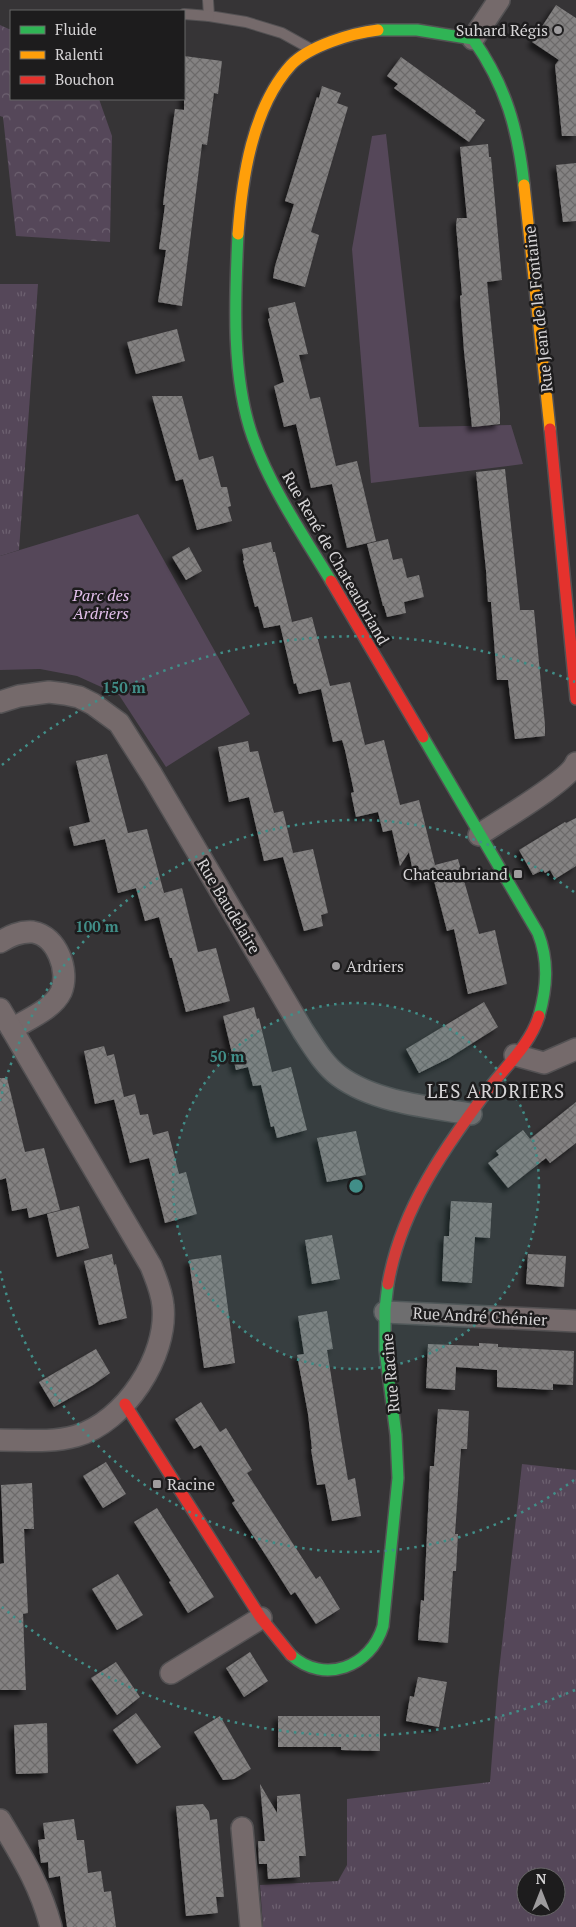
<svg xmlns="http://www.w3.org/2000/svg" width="576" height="1927" font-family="'PT Serif',serif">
  <defs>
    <pattern id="grass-tufts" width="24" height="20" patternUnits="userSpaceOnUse" patternTransform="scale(1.25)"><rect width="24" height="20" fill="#554759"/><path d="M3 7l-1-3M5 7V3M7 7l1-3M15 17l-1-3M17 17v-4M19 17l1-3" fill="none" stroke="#6d6170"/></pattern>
    <pattern id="forest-crowns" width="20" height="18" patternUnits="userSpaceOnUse" patternTransform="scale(1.25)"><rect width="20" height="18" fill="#554759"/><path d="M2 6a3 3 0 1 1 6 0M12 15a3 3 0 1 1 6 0" fill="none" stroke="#6d6170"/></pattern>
    <pattern id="building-cross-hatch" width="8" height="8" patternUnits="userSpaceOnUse" patternTransform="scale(1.25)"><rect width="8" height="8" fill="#848282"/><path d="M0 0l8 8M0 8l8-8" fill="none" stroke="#6c6b6b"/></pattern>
    <filter id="shadow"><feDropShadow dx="-4.5" dy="4.5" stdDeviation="2.5" flood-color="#0009"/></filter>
  </defs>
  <rect width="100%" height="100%" fill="#363436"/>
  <!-- grass -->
  <g fill="url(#grass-tufts)" fill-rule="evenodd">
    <polygon points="0,284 38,284 19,550 0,556"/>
    <path d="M522,1464L576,1470V1927H263L260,1885L338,1881L347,1865V1799L490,1782L498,1680ZM526,1877H556V1907H526Z"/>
  </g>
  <!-- forest -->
  <polygon fill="url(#forest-crowns)" points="0,25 11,30 11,99 99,99 112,136 110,242 16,236 3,117 0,116"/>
  <!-- green -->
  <g fill="#554759">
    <polygon points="386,134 419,427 511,425 523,464 371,483 352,249 372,136"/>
    <polygon points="138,514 250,714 166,767 119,695 77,676 40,669 0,670 0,556"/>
  </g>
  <!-- building -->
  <g fill="url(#building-cross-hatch)" filter="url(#shadow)">
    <polygon points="556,5 576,18 576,136 562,136 555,65 559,60 532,42"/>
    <polygon points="184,56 222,61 218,94 214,93 207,145 202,144 182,306 158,302 166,250 159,249 165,205 163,205 168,162 175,109 184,110"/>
    <polygon points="401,57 476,111 475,113 485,120 469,142 394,88 398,84 387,76"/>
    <polygon points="322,86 341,93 337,103 348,107 311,232 319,235 305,287 273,278 275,266 294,204 285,201 317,97 319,98"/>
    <polygon points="488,144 489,157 491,157 502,280 487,282 500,413 500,424 472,427 464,351 460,296 462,295 456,225 457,218 467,218 460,147"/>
    <polygon points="576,163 576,221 563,222 556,165"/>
    <polygon points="295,302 308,354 299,355 310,399 320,397 336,466 357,461 376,541 347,548 332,484 311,488 296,424 284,427 274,386 284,382 268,319 270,318 268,308"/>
    <polygon points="177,329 185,361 136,374 127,342"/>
    <polygon points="152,396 182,396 199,460 213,456 221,487 227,487 231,506 228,507 232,521 197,530 183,479 176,481"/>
    <polygon points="505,469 520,610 534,610 545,725 545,736 515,739 508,680 497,680 491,602 488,602 486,570 476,472"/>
    <polygon points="388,539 393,560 402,558 407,578 419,575 424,597 404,602 406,613 387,617 384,606 383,606 367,544"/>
    <polygon points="271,542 273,552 275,552 292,622 312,617 330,686 350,682 365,745 384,740 400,805 419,800 435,865 458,859 479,934 495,930 507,984 468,994 454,929 447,931 433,877 415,882 409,852 400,866 392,830 383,832 378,812 356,817 351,793 354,792 345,750 342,740 333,742 321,689 299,694 296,683 294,684 280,625 264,628 258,606 255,607 243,561 244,560 242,549"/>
    <polygon points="189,547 202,571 186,580 172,557"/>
    <polygon points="248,741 250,752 258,751 274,813 283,811 293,853 313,849 328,913 321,915 323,926 304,931 283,857 264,861 249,797 229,802 218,747"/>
    <polygon points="107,754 128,833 147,829 164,893 182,888 198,952 216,948 230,1001 186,1012 172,958 170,958 159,917 145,921 136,888 118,893 105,839 74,846 69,827 90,822 76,761"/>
    <polygon points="576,818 576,866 555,879 550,870 545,873 543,870 533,875 519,850 565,822 566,823"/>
    <polygon points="484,1002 498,1027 449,1058 419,1073 406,1049"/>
    <polygon points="254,1007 257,1019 259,1018 272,1072 291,1067 307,1130 277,1138 274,1126 271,1127 261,1085 253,1086 248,1067 236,1070 223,1016"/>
    <polygon points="104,1046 107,1056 114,1054 124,1097 135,1094 140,1115 148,1114 153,1135 168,1131 179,1174 186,1172 197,1214 165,1223 149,1158 130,1163 114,1099 120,1098 95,1104 84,1051"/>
    <polygon points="0,1078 7,1078 25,1152 44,1148 60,1210 29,1218 27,1208 12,1211 6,1178 0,1180"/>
    <polygon points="576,1102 576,1143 550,1163 546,1158 508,1188 488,1163 499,1155 496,1151 523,1130 530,1139"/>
    <polygon points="356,1131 366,1175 327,1182 317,1138"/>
    <polygon points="451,1201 492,1203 490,1238 475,1237 472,1283 442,1281 444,1236 449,1236"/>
    <polygon points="79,1206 89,1248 57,1257 47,1214"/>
    <polygon points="332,1235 340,1279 312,1284 305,1240"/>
    <polygon points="112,1254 114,1265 116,1264 127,1318 99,1325 84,1261"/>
    <polygon points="528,1254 566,1256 564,1287 526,1284"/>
    <polygon points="221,1255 235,1363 204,1368 189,1260"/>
    <polygon points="327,1311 333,1349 327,1350 342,1444 348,1480 355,1478 361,1516 332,1521 325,1484 317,1485 311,1449 312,1449 308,1414 297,1355 304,1354 298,1316"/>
    <polygon points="479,1343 498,1344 498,1347 574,1351 573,1385 553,1384 553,1390 497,1387 497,1370 456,1367 455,1390 426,1388 428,1344 479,1346"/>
    <polygon points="96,1349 110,1373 93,1385 54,1407 39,1382"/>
    <polygon points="201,1402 220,1432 226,1428 252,1470 247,1473 316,1579 320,1576 340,1609 316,1624 295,1592 291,1595 270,1562 232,1503 235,1501 201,1445 194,1449 175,1419"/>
    <polygon points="438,1409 469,1411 467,1449 461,1449 455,1534 458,1534 456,1571 453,1571 448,1643 418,1640 421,1600 424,1601 430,1466 434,1466"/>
    <polygon points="106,1462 126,1494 103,1508 83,1476"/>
    <polygon points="32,1483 34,1529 24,1529 28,1613 23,1614 26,1690 0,1690 0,1564 4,1563 1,1485"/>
    <polygon points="157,1508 214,1597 188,1613 169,1582 171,1581 134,1522"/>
    <polygon points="118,1574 143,1615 117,1630 92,1589"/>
    <polygon points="250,1652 268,1681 244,1697 226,1668"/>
    <polygon points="116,1662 140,1697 117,1715 91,1678"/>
    <polygon points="418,1677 447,1682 439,1727 406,1721 410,1696 414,1697"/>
    <polygon points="136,1713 161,1747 137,1764 113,1730"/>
    <polygon points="220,1716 251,1769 234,1779 223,1780 194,1732"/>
    <polygon points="278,1716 380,1716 380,1751 341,1750 341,1747 278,1747"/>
    <polygon points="47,1723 48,1773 16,1774 14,1725"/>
    <polygon points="260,1784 277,1813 277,1796 300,1794 306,1856 299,1856 300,1877 268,1879 267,1864 259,1864 258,1841 265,1841"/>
    <polygon points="203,1804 209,1812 210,1820 217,1819 224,1897 216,1897 218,1913 186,1916 176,1806"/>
    <polygon points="74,1819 77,1840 84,1840 88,1873 101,1871 104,1892 111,1891 116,1927 67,1927 60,1876 49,1878 48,1862 41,1863 38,1840 45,1839 43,1823"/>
  </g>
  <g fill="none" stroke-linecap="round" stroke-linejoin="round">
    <!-- lane casing -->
    <g stroke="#535153" stroke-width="12">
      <g id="lane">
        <polyline points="208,0 209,16 246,22 282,33 309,48"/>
        <polyline points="184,14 209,16"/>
      </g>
    </g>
    <!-- street casing -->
    <g stroke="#535153" stroke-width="24">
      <g id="street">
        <polyline points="473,39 499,0"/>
        <path d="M0,702L19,696L49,692L65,694L79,697L93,704L119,723L152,775L303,1031C313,1046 324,1065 339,1076C374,1102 428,1107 471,1114"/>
        <path d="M479,835C498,822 570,780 576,763"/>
        <path d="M0,942C10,936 20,931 33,932C57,936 70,971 61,992C53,1009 28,1019 12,1029"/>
        <path d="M0,1009L151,1266C156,1279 162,1292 163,1306C168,1356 125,1422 76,1436C51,1443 25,1440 0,1440"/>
        <polyline points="515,1055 544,1063 576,1049"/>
        <polyline points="385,1312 576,1321"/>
        <polyline points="171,1673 261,1618"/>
        <path d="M0,1820C22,1857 40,1885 51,1927"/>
        <polyline points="242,1828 251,1927"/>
      </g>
    </g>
    <!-- fast casing -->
    <g stroke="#535153" stroke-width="14">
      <g id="fast">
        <path d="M378,30H417L473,39C506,86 518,129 524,185"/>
        <path d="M238,234C235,298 231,377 253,438C271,488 303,535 331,581"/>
        <path d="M423,737L538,933C549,961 547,987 539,1016"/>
        <path d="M291,1655C324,1685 371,1667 383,1626L398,1478L396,1435L385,1350V1309L388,1284"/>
      </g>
    </g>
    <!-- slow casing -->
    <g stroke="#535153" stroke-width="14">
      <g id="slow">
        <polyline points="524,185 550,429"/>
        <path d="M238,234C242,179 252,108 291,65C309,46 352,33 378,30"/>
      </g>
    </g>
    <!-- jam casing -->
    <g stroke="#535153" stroke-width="14">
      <g id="jam">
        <polyline points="550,429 576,699"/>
        <polyline points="331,581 423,737"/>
        <path d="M388,1284C401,1208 445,1148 490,1087C508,1064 530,1044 539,1016"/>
        <polyline points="125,1404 261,1618 291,1655"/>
      </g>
    </g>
    <!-- lane -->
    <use href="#lane" stroke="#756a6b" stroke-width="10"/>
    <!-- street -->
    <use href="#street" stroke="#756a6b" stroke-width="21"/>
    <!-- fast -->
    <use href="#fast" stroke="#30b455" stroke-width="11"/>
    <!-- slow -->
    <use href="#slow" stroke="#ff9f0a" stroke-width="11"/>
    <!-- jam -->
    <use href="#jam" stroke="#e5322d" stroke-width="11"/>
  </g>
  <!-- distance rings -->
  <circle cx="356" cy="1186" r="183" fill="#418e88" fill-opacity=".12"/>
  <g fill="none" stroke="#418e88" stroke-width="2.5" stroke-dasharray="2.5 5">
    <circle cx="356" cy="1186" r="183"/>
    <path d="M574 1480A366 366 0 0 1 0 1271M0 1101A366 366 0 0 1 574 892"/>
    <path d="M575 1690A550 550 0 0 1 2 1607M2 765A550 550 0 0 1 575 682"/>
  </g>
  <!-- markers -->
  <g fill="#9e9c9e" stroke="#1d1c1d" stroke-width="2">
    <circle cx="558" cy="30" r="5"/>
    <rect x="513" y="869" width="10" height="10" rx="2.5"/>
    <circle cx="336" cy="966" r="5"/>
    <rect x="152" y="1479" width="10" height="10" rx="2.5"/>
  </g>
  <g text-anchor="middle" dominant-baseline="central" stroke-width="5" stroke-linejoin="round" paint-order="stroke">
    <!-- poi labels -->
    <g font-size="16" fill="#d6d4d6" stroke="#1d1c1d" text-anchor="end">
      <text x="548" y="30">Suhard Régis</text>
      <text x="508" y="874">Chateaubriand</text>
      <text x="346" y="966" text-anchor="start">Ardriers</text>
      <text x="167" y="1484" text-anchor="start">Racine</text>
    </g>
    <!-- street labels -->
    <g font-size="16" fill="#d6d4d6" stroke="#1d1c1d">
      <text transform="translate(538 309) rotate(-96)">Rue Jean de la Fontaine</text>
      <text transform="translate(336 558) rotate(60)">Rue René de Chateaubriand</text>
      <text transform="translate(229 906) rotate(59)">Rue Baudelaire</text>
      <text transform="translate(480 1316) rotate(3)">Rue André Chénier</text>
      <text transform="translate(390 1373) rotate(-95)">Rue Racine</text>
    </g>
    <!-- park labels -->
    <g font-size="16" font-style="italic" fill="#e2bfeb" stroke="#1d1c1d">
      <text x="101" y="595">Parc des<tspan x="101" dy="18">Ardriers</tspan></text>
    </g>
    <!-- quarter labels -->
    <g font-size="19" letter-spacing="1" fill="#d6d4d6" stroke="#1d1c1d">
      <text x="496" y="1090">LES ARDRIERS</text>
    </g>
  </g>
  <circle cx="356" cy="1186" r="8" fill="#418e88" stroke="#1d1c1d" stroke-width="2.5"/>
  <g font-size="15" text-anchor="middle" font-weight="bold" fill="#418e88" stroke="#1d1c1d" stroke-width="5" stroke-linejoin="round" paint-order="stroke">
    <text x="124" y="693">150 m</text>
    <text x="97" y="932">100 m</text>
    <text x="227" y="1062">50 m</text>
  </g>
  <!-- legend -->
  <rect x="10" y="10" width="175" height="90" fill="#1d1c1d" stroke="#676667"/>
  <rect x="20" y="26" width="25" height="8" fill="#30b455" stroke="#676667"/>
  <text x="55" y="35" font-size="15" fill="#d6d4d6">Fluide</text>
  <rect x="20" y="51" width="25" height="8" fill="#ff9f0a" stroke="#676667"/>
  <text x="55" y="60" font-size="15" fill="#d6d4d6">Ralenti</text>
  <rect x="20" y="76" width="25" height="8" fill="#e5322d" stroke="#676667"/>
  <text x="55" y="85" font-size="15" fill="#d6d4d6">Bouchon</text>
  <!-- north arrow -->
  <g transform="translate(541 1892)"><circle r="24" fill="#1d1c1d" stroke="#676667"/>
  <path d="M0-4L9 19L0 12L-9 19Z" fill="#9e9c9e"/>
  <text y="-8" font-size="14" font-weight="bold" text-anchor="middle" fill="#d6d4d6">N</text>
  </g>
</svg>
